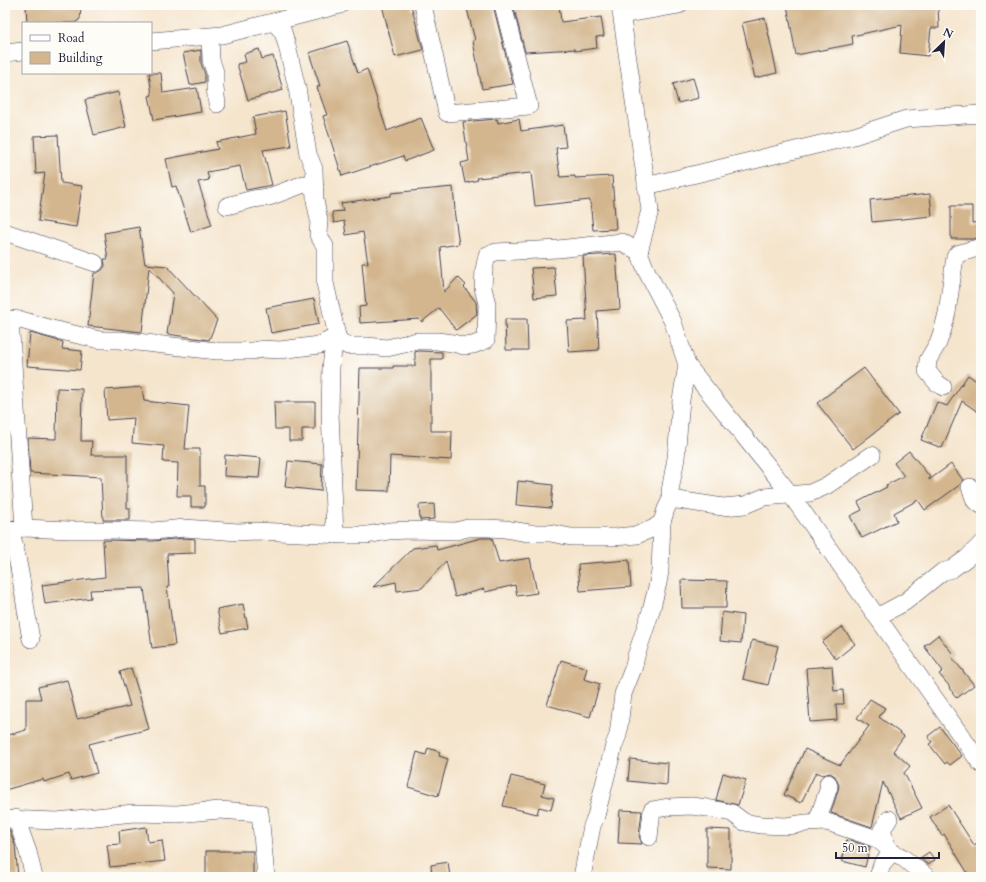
<svg xmlns="http://www.w3.org/2000/svg" width="986" height="882" font-family="Cardo,serif">
  <rect width="100%" height="100%" fill="#fdfcf7"/>
  <filter id="ink" filterUnits="userSpaceOnUse"><feTurbulence type="fractalNoise" baseFrequency=".025" numOctaves="2"/><feDisplacementMap in="SourceGraphic" scale="8" xChannelSelector="R" yChannelSelector="G"/><feConvolveMatrix kernelMatrix="1 2 1 2 8 2 1 2 1" color-interpolation-filters="sRGB"/></filter>
  <filter id="wash" filterUnits="userSpaceOnUse"><feTurbulence type="fractalNoise" baseFrequency=".012" numOctaves="4" result="noise"/><feDisplacementMap in="SourceGraphic" scale="16" xChannelSelector="R" yChannelSelector="G"/><feGaussianBlur stdDeviation="0.9" result="paint"/><feColorMatrix in="noise" values="0 0 0 0 0 0 0 0 0 0 0 0 0 0 0 0 0 1.4 0 .05"/><feComposite in="paint" operator="in"/></filter>
  <g filter="url(#wash)">
    <rect width="100%" height="100%" fill="#f5e5cd"/>
    <g id="blocks">
      <!-- building -->
      <g fill="#d3b68e">
        <polygon points="26,5 81,5 80,19 75,23 27,23"/>
        <polygon points="382,5 411,5 423,50 395,57"/>
        <polygon points="466,5 493,5 513,84 482,89 473,41 475,40"/>
        <polygon points="513,5 559,5 561,22 601,17 604,36 596,37 597,48 575,51 575,49 525,52"/>
        <polygon points="787,5 938,5 939,28 931,28 928,56 900,53 902,25 852,36 853,44 796,55"/>
        <polygon points="765,18 777,73 755,78 742,23"/>
        <polygon points="347,41 358,73 367,69 387,131 421,118 434,150 405,161 403,156 342,176 323,116 327,115 317,87 320,86 309,53"/>
        <polygon points="259,49 262,59 273,56 283,90 248,100 237,64 246,62 244,54"/>
        <polygon points="201,50 201,63 205,74 205,82 190,85 183,53"/>
        <polygon points="149,73 161,73 163,93 197,88 201,112 154,120 149,96 152,95"/>
        <polygon points="693,78 699,98 678,103 673,84"/>
        <polygon points="118,92 126,127 94,135 85,100"/>
        <polygon points="285,111 291,146 263,150 272,185 246,190 240,166 207,172 209,180 198,182 212,225 191,232 176,186 172,187 166,159 218,149 216,142 256,134 253,117"/>
        <polygon points="497,119 498,123 519,119 521,131 563,125 566,147 556,148 560,177 575,176 575,178 612,176 616,229 593,230 590,200 535,206 531,173 477,178 478,180 465,183 461,163 469,161 463,122"/>
        <polygon points="58,135 61,183 82,186 76,227 38,221 45,173 36,174 34,136"/>
        <polygon points="453,187 455,210 454,210 459,244 440,247 444,292 458,277 466,285 464,287 476,302 477,314 456,330 439,308 422,322 419,319 360,323 359,307 366,306 362,263 368,263 363,232 346,235 344,221 334,223 332,212 343,211 341,203 391,196 391,193"/>
        <polygon points="930,194 932,216 872,222 870,200"/>
        <polygon points="951,206 972,206 972,223 981,222 981,237 973,239 951,239"/>
        <polygon points="139,227 145,264 167,266 217,320 209,340 167,334 173,293 149,267 142,332 88,326 94,273 97,273 102,270 105,266 104,259 108,259 104,233"/>
        <polygon points="616,254 620,309 597,311 599,350 569,352 567,321 587,320 583,256"/>
        <polygon points="554,267 557,296 534,298 531,268"/>
        <polygon points="314,299 319,324 271,333 266,308"/>
        <polygon points="505,319 527,319 528,350 506,350"/>
        <polygon points="30,333 63,342 62,349 82,351 80,370 27,366"/>
        <polygon points="418,351 442,352 442,359 431,359 431,431 452,431 451,460 390,456 389,491 356,490 360,368 393,368 393,366 415,366 415,352"/>
        <polygon points="864,368 899,414 853,449 817,403"/>
        <polygon points="968,375 981,384 981,414 962,401 942,448 921,440 937,402 947,406"/>
        <polygon points="142,387 144,401 189,406 185,449 200,449 200,486 205,486 205,507 191,507 191,496 177,496 178,463 163,462 164,446 132,443 134,418 107,420 105,390"/>
        <polygon points="57,388 82,389 81,441 92,441 91,455 127,455 127,508 130,508 130,520 103,520 101,477 30,473 28,438 56,439"/>
        <polygon points="274,402 315,402 315,429 302,429 302,441 289,441 289,429 275,429"/>
        <polygon points="909,451 930,477 929,480 951,464 963,480 961,484 925,510 918,500 894,513 897,521 862,538 850,516 862,510 858,502 887,487 886,485 904,476 894,463"/>
        <polygon points="225,455 261,458 259,478 224,476"/>
        <polygon points="288,461 322,464 321,491 285,487"/>
        <polygon points="518,481 553,485 551,508 516,505"/>
        <polygon points="434,504 435,519 420,520 419,505"/>
        <polygon points="185,538 195,539 195,553 167,554 169,587 167,587 175,645 152,648 144,588 90,590 91,598 45,604 42,585 105,577 103,540 153,541"/>
        <polygon points="481,538 492,538 499,563 530,558 537,593 517,596 515,585 485,592 484,589 455,597 446,561 422,588 397,591 396,582 373,587 413,548 436,545 437,550"/>
        <polygon points="629,560 631,587 580,591 578,564"/>
        <polygon points="681,580 727,581 726,608 682,608"/>
        <polygon points="243,604 248,628 222,633 217,609"/>
        <polygon points="722,612 743,615 741,643 720,641"/>
        <polygon points="842,627 855,644 836,659 822,642"/>
        <polygon points="938,635 953,654 951,656 974,685 957,698 949,688 950,687 939,674 943,671 924,646"/>
        <polygon points="752,640 778,646 768,685 743,679"/>
        <polygon points="561,660 587,668 584,679 600,684 590,717 547,705"/>
        <polygon points="832,666 834,691 843,690 844,704 836,704 837,720 810,722 806,668"/>
        <polygon points="131,668 142,703 149,729 89,744 97,773 71,780 69,774 44,782 43,779 5,790 5,736 26,730 26,699 41,699 38,687 67,680 77,719 130,706 120,672"/>
        <polygon points="870,699 885,708 879,717 904,736 893,751 910,766 904,773 922,808 901,818 883,782 872,827 831,813 838,790 839,785 835,776 830,773 823,775 816,772 801,803 784,795 805,749 840,765 869,726 857,718"/>
        <polygon points="940,727 962,756 950,765 947,762 945,764 929,744 932,742 928,736"/>
        <polygon points="428,748 440,752 439,756 448,759 438,796 408,787 417,752 426,755"/>
        <polygon points="630,759 668,763 667,785 628,781"/>
        <polygon points="723,773 746,780 738,805 716,800"/>
        <polygon points="511,776 545,784 542,795 554,798 551,810 539,807 537,814 503,806"/>
        <polygon points="948,805 974,845 981,841 981,877 970,877 944,834 942,836 930,817"/>
        <polygon points="620,810 642,811 639,836 642,844 618,843"/>
        <polygon points="146,827 148,842 162,840 165,861 110,867 107,845 120,844 119,831"/>
        <polygon points="5,829 9,829 15,845 18,877 5,877"/>
        <polygon points="707,829 731,830 731,869 707,868"/>
        <polygon points="847,839 870,847 865,867 842,861"/>
        <rect x="206" y="851" width="47" height="25"/>
        <polygon points="929,852 935,860 928,865 920,858"/>
        <polygon points="448,862 450,877 432,877 431,865"/>
      </g>
    </g>
  </g>
  <g filter="url(#ink)">
    <use href="#blocks" fill-opacity="0" stroke="#423f51" stroke-width="1"/>
    <g fill="none" stroke-linecap="round" stroke-linejoin="round">
      <!-- minor casing -->
      <g stroke="#423f51" stroke-width="18">
        <g id="minor">
          <polyline points="423,5 447,113 529,106 503,5"/>
          <polyline points="620,5 650,210 639,252"/>
          <polyline points="622,15 679,5"/>
          <polyline points="274,22 283,32 287,46 297,88 308,154 314,169 315,200 319,220 318,235 325,246 325,283 338,340 333,351 331,367 330,412 335,535"/>
          <polyline points="210,37 211,60 215,72 215,88 217,104"/>
          <polyline points="151,41 222,35 340,5"/>
          <polyline points="5,53 23,51"/>
          <polyline points="646,186 854,136 906,119 981,114"/>
          <polyline points="227,206 253,199 269,197 304,184 315,187"/>
          <polyline points="5,232 95,263"/>
          <polyline points="687,365 791,495 981,764"/>
          <polyline points="943,387 937,383 927,371 928,360 938,343 943,329 947,313 955,257 957,254 981,247"/>
          <polyline points="970,487 975,501 981,505"/>
          <polyline points="671,499 723,507 745,505 764,497 810,493 826,486 872,455"/>
          <polyline points="24,528 70,530 109,530 153,531 185,528 238,532 256,531 344,535 367,535 389,531 408,530 456,531 468,528 488,528 505,529 529,533 550,533 571,537 615,537 637,535 654,528 662,522 666,509 671,499 670,491 676,458 681,400 687,365 673,322 646,270 639,252 622,242 558,249 496,252 487,255 484,270 483,288 487,304 486,340 473,345 464,346 453,343 437,341 417,341 387,348 367,346 348,346 338,340"/>
          <path d="M10,529C21,565 24,603 31,639"/>
          <polyline points="5,530 24,528 10,319 21,320 52,329 100,340 119,340 217,351 252,351 263,349 280,350 320,345 337,336"/>
          <polyline points="877,617 905,602 942,572 952,569 967,558 981,544"/>
          <polyline points="16,818 28,852 34,877"/>
          <polyline points="5,819 57,821 134,813 177,814 219,810 260,813 266,877"/>
          <polyline points="817,822 829,787 828,783"/>
          <polyline points="649,837 652,810 668,807 692,806 707,808 732,813 744,822 760,825 787,826 806,823 827,822 877,839 887,847"/>
          <path d="M889,849C884,845 885,836 882,830L889,819"/>
          <polyline points="582,877 592,826 596,816 614,745 618,735 623,694 634,666 636,656 651,611 658,583 660,571 662,522"/>
          <polyline points="878,877 882,864 892,852 902,857 927,877"/>
        </g>
      </g>
      <!-- minor -->
      <use href="#minor" stroke="#fff" stroke-width="17"/>
    </g>
  </g>
  <!-- margin -->
  <rect width="986" height="882" fill="none" stroke="#fdfcf7" stroke-width="20"/>
  <!-- legend -->
  <rect x="22" y="22" width="130" height="52" fill="#fdfcf7" stroke="#a5a5ac"/>
  <rect x="30" y="35" width="20" height="6" fill="#ffffff" stroke="#a5a5ac"/>
  <text x="58" y="42" font-size="12" fill="#22223b">Road</text>
  <rect x="30" y="52" width="20" height="12" fill="#d3b68e" stroke="#a5a5ac"/>
  <text x="58" y="62" font-size="12" fill="#22223b">Building</text>
  <!-- north arrow -->
  <g transform="translate(944 42) rotate(25)" stroke="#fdfcf7" stroke-width="3" paint-order="stroke">
  <path d="M0-3L7 15L0 10L-7 15Z" fill="#22223b"/>
  <text y="-6" font-size="11" font-weight="bold" text-anchor="middle" fill="#22223b">N</text>
  </g>
  <!-- scale -->
  <path d="M836 852v6h103v-6" fill="none" stroke="#22223b" stroke-width="2"/>
  <text x="842" y="852" font-size="12" fill="#22223b" stroke="#fdfcf7" stroke-width="3" paint-order="stroke">50 m</text>
</svg>
